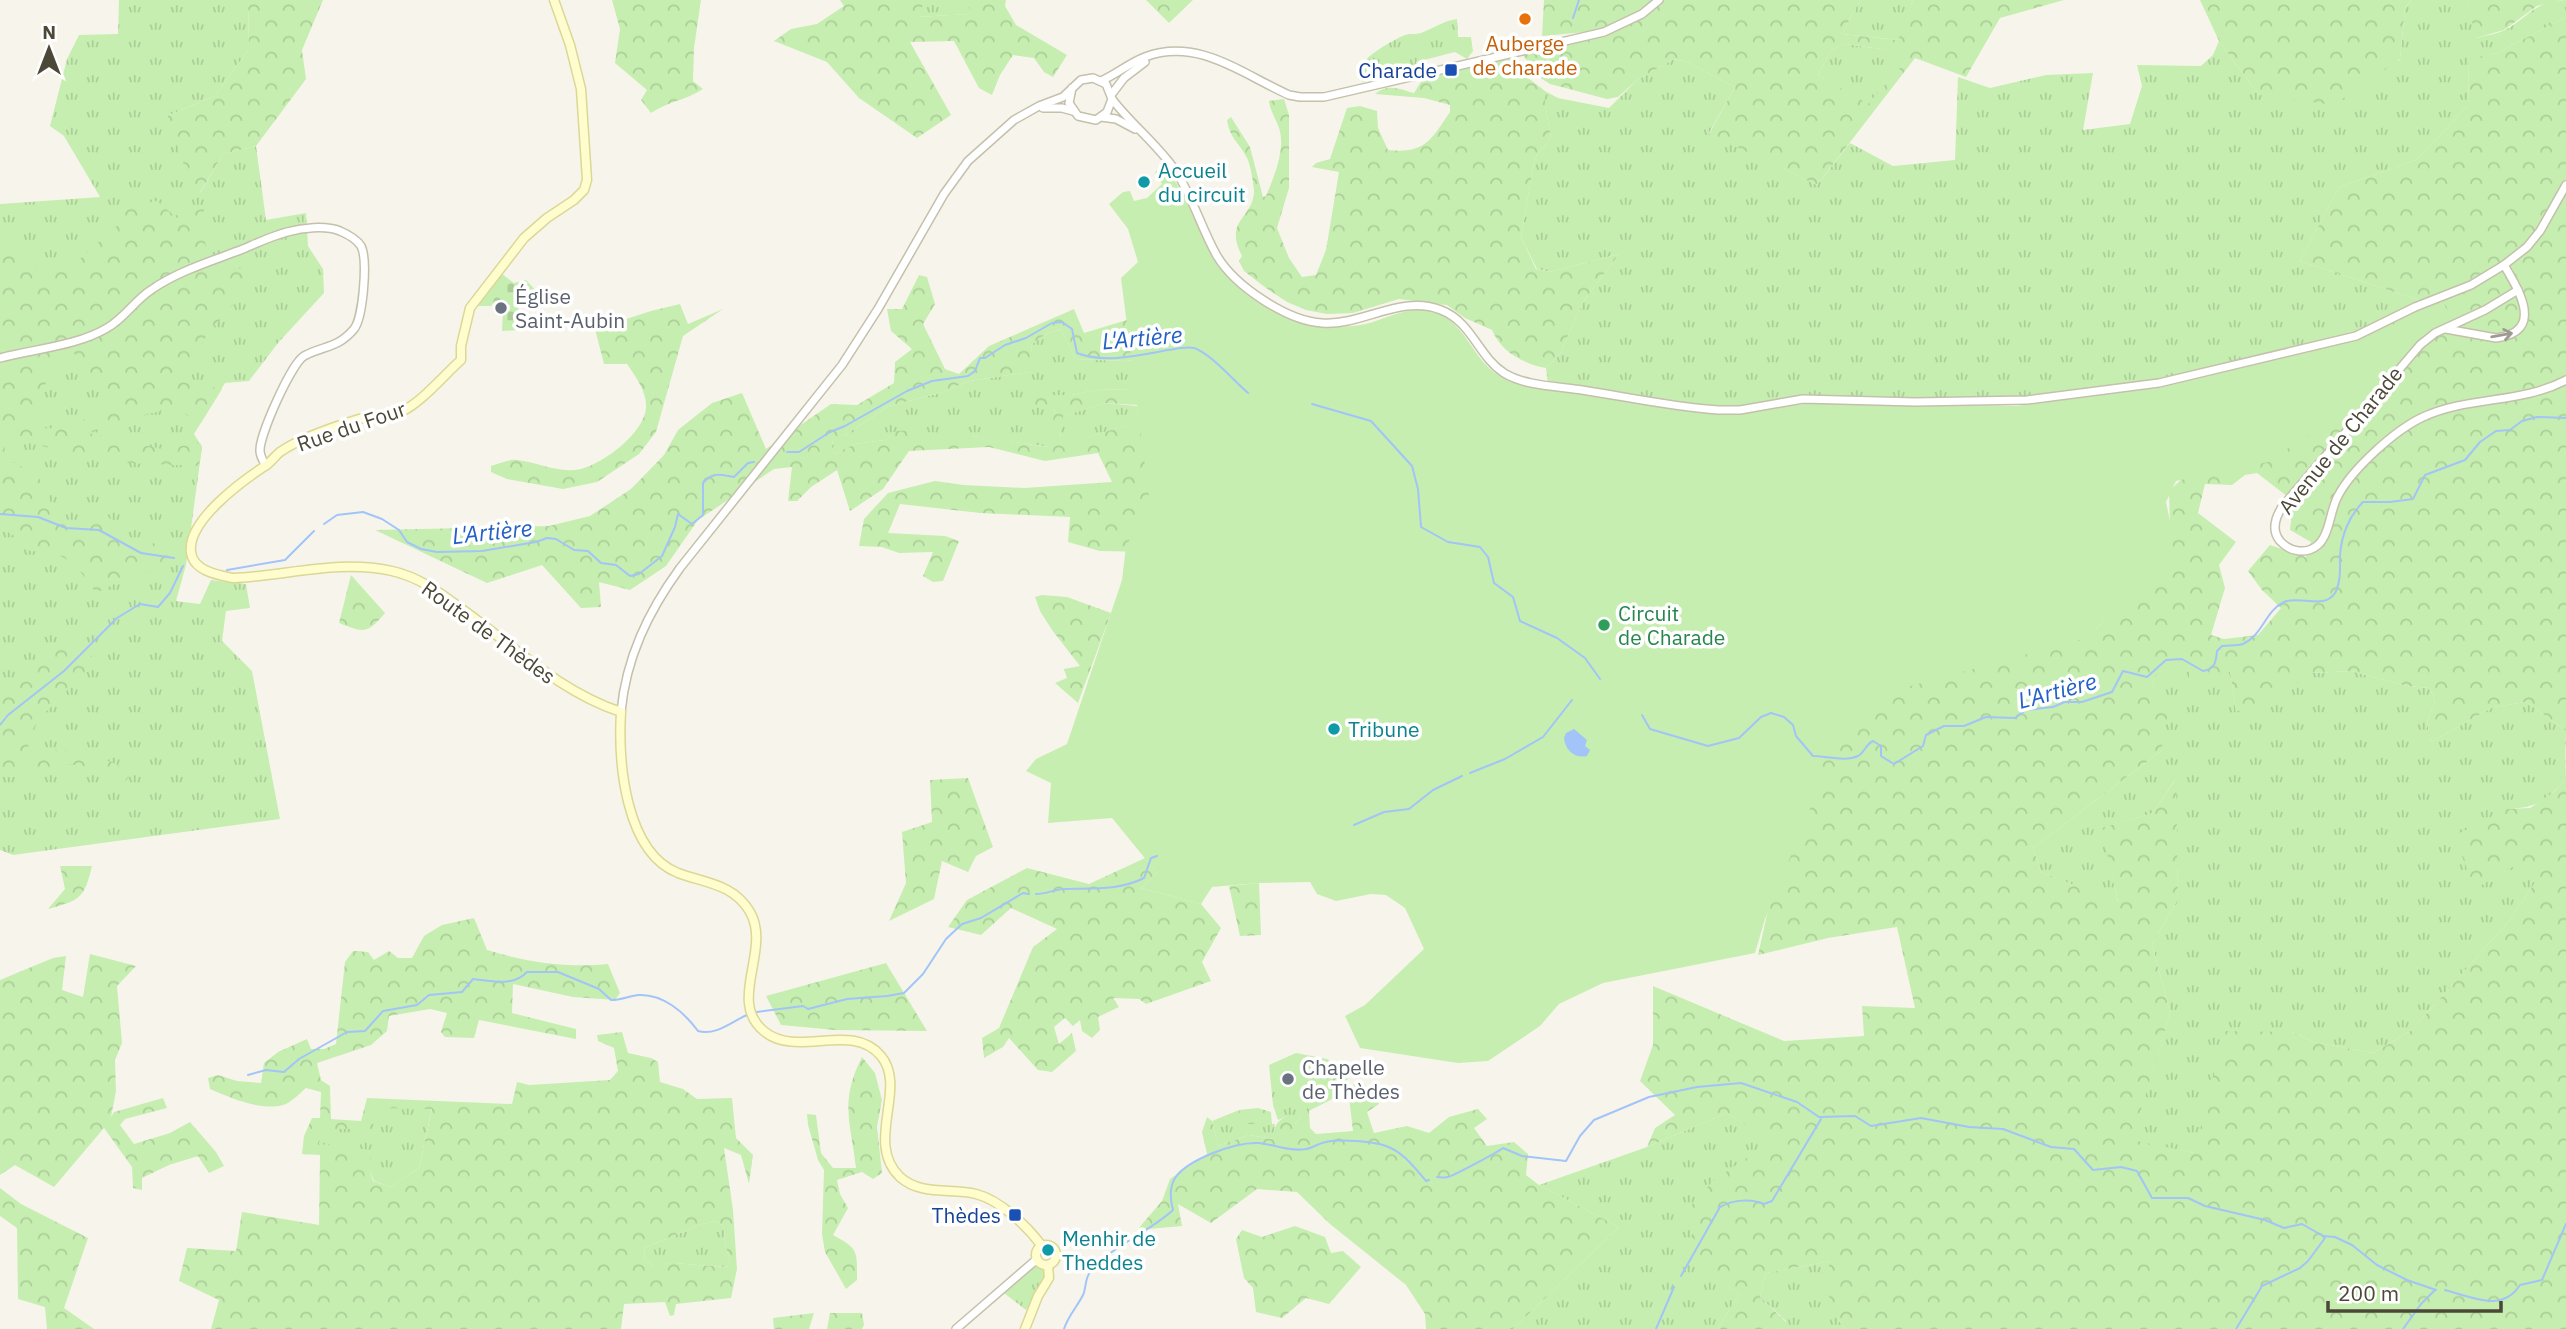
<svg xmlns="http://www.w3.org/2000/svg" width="2566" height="1329" font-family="'IBM Plex Sans',sans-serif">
  <defs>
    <pattern id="grass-tufts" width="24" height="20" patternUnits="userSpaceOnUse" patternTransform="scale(1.75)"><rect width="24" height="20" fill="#c6eeb0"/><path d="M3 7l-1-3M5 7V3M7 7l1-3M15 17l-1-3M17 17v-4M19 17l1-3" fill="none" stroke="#acce98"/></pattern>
    <pattern id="forest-crowns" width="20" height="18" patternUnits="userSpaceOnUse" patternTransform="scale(1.75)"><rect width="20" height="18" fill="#c6eeb0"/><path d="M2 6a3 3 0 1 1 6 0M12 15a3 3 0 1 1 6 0" fill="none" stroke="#acce98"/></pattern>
    <pattern id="cemetery-stones" width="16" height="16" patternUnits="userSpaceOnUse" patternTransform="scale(1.75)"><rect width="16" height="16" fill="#c6eeb0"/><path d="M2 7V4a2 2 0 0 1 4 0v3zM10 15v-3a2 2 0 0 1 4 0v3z" fill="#acce98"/></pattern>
  </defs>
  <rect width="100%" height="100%" fill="#f7f5eb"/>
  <!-- grass -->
  <g fill="url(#grass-tufts)">
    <polygon points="119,0 248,0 249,49 215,96 167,116 200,193 223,154 256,146 266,220 306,213 308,246 323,269 324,293 278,343 249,381 225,383 194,434 202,447 186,565 176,601 200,604 211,580 246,584 250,608 226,611 222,641 252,671 280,819 13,855 0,850 0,204 100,197 64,136 50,126 67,59 79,35 118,34"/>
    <polygon points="925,0 970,0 970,14 917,17"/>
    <polygon points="1860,0 1913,0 1899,40 1842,34"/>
    <path d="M2411,0H2467L2477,38C2486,35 2497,34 2505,30C2529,17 2534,1 2566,0V17L2497,53L2469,60L2468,106L2416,160L2339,187L2300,261L2428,303L2360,335L2178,379L2027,400L1813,399L1756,408H1697L1684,403L1548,385L1546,368L1560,354L1583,302L1619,254L1550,272L1537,269L1521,237L1535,157L1551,138L1545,104V91L1558,98L1609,108L1637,80L1674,59L1687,62L1735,87L1709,133L1817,185L1850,143L1893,166L1955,160L1958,77L1990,88L2046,75L2093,73L2083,130L2130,124L2142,86L2137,65L2201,66L2213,55L2219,41L2259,95L2400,60L2405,8Z"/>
    <path d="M1457,19L1458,37H1471L1473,51L1467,59L1455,52L1416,62L1418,66L1409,71L1362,82C1361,76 1362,65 1366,60C1371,53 1402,34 1410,34C1414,34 1417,34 1421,33C1434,28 1443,21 1457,19Z"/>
    <polygon points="1845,44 1881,49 1909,58 1868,105 1818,75 1831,50"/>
    <polygon points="1061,329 1075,359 1125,361 1165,358 1170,388 1095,390 1072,395 1036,395 1055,408 1050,447 972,436 941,443 927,442 896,432 885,440 855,444 834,454 832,447 833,438 845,435 889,406 940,393 969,381 1029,372 1032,344 1046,334"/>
    <polygon points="1106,403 1137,406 1140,422 1087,437 1060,438 1062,416"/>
    <path d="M2178,663L2189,667L2230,671L2236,711L2312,673L2351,671L2407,686L2430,688L2435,702L2427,722L2431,742L2493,707L2527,702L2566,731L2565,780C2546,801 2536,808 2507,809L2475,888L2522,861L2535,883L2509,921L2412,1030L2373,1053L2314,1042L2292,1032L2199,1141L2194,1153L2131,1141L2170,1013L2152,944L2178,899L2175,780L2153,813L2102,828L2118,903L2041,872L2033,848L2161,751L2152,687L2156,673Z"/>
    <polygon points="1296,1053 1327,1059 1350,1074 1348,1077 1336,1074 1294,1125 1287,1116 1278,1120 1273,1105 1269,1065"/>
    <polygon points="374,1108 432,1108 419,1168 391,1187 374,1181 370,1171 319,1144 321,1129 373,1129"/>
    <polygon points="1239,1110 1239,1124 1275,1124 1273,1139 1249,1135 1218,1146 1212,1121"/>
    <polygon points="1727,1113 1773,1141 1702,1270 1739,1293 1718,1329 1513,1329 1619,1227 1539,1185 1647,1147"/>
    <path d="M717,1221L724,1227L725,1244L730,1261L727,1267C710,1266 693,1265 676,1263C663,1262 662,1271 645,1261L644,1248L702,1224Z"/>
    <polygon points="1830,1261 1837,1318 1845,1329 1782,1329 1786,1321 1760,1297 1766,1273"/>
    <polygon points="1033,1267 1040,1267 1045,1270 1046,1278 1026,1310 1004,1293"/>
  </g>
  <!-- forest -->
  <g fill="url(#forest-crowns)" fill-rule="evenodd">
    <polygon points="248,0 323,0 302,50 306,79 256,146 223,154 199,194 194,194 167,116 215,96 249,49"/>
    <path d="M612,0H701L694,48L693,81L703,89C684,101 669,101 651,113L641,100L647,90L615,63L620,29Z"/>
    <polygon points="840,0 925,0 918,17 969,14 970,0 1006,0 1005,6 1016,25 1067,55 1053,77 1044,72 1034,58 1013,55 1000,75 992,95 979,88 954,41 910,42 951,115 917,138 859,98 827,62 774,41 791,29 817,24 844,6"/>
    <polygon points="1146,0 1193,0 1169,23"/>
    <path d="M1544,0H1860L1842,34L1898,40L1913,0H2064L2000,18L1966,77L1915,58L1817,185L1709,134L1735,87L1687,62L1674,59L1637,80L1618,97L1607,99L1550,84L1539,77L1522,54L1589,39L1586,32L1542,36ZM1845,44L1881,49L1908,59L1868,104L1818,75L1831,50Z"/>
    <polygon points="2200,0 2411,0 2405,8 2400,59 2334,105 2259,95 2219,41"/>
    <polygon points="2467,0 2561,0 2537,6 2504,30 2476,38"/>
    <path d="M2566,17V731L2527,702L2493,707L2431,742L2427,722L2435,702L2430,688L2407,686L2351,671L2312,673L2259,710L2236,711L2230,671L2208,684L2189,679V667L2178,664L2156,673L2152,687L2165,696L2168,713L2161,751L2033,848L2041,872L2118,902L2101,828L2153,813L2176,779L2178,899L2152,944L2170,1013L2132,1140L2194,1153L2225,1031L2292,1032L2314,1042L2373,1053L2412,1030L2509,921L2535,883L2521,862L2475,889L2454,836L2507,809L2530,808L2554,792L2565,780L2566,746V1329H1845L1837,1318L1825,1286L1830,1261L1766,1273L1760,1297L1786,1322L1782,1329H1718L1739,1293L1702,1271L1686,1211L1714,1180L1772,1141L1727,1113L1647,1147L1655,1128L1675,1115L1640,1081L1653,1045V986L1784,1041L1864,1036L1862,1006L1915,1008L1897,927L1828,938L1758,955L1768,910L1783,869L1632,712L2060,645L2097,628L2167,558L2170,526L2169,491L2185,476L2329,408L2308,350L2369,334L2428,303L2300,261L2339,187L2416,160L2468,106L2469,59L2497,53ZM2257,473L2293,501L2290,530L2311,542L2306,557L2270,545L2248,571L2262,590L2281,608L2258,635L2224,639L2211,635L2225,588L2219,565L2236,542L2198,513L2205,484L2232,485L2245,475Z"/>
    <path d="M1512,56L1528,78L1545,91V104L1551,138L1535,157L1521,237L1536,269L1550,272L1619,254L1583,302L1560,354L1546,368C1524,364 1501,352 1492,330L1465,318L1447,305L1399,299L1353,313L1327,314L1306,310L1287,302L1266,288L1244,271L1239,261L1242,256C1223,219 1254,219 1254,190C1253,182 1251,166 1247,158C1239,142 1230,139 1227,120L1231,117L1250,147L1263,197L1266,196C1274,177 1286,149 1279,128C1276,119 1270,111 1269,101L1284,99L1289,115V188L1277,228L1289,258L1302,277L1316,275L1326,250L1339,172L1312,167L1316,163L1330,159L1347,108L1360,106L1377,111L1378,128L1388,150C1425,154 1431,140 1450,112V105L1424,98L1375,94C1388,83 1399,89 1414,93L1422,80Z"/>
    <path d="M157,201L177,218L204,208L203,228L210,274L253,266L255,279L207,335L182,382L222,389L201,423L172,407L88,433L162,449L200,443L202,447L199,466L127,463L82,456L34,444L19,442L5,445L4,456C13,463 23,467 33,473C46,481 52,505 55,519L90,521L91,505C105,510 128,538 144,548L158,541H172L168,565L127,578L96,593C76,564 67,551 30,551L13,535L0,528V243L34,252L36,273L70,268L120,223L119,208ZM67,348C85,361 100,383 106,404L97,416L48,429L35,424C41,398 47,367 67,348Z"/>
    <path d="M919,275L927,277L935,304L923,324L945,369L959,374L989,346L1074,309L1084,333L1150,313L1161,335H1190L1223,355L1225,373L1239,380L1297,439L1356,515L1372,557L1388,583L1432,595L1438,615L1416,625L1400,643L1361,655L1325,674L1240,745L1224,766L1180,783L1164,801L1142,834L1133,807L1126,760L1224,678C1211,665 1195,652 1190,633C1187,616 1192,612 1183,595C1214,589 1230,593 1247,563L1186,534L1151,552L1100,551L1068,542L1070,517L980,513L900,504L888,533L945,536L959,541L943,581L933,582L923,576L933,552L899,553L882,547L859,546L864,519L888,493L935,481L964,485L1024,488L1112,482L1098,453L1045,461L989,447L909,451L883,489L850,511L837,470L811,487L797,501H788L792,467L774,469L698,520L666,566L630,590L599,582L601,607L581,608L542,565L487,583L375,530L549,526L590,516L631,489L664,455L678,430L712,403L742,393L766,449L831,404L857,405L894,383L895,362L912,349L891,331L887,309H902ZM1061,329L1075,359L1125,361L1165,358L1193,365L1192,383L1170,388L1095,390L1072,395H1035L1034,405L1055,408L1049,447C1023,444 997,438 971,436C954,435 943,443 927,442L921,430L896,431L885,440L855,444L834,454L832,447L833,439L845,435L889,406L940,393L969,381L1030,372L1032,344L1046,334ZM1106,403L1137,405L1139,422L1087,437H1060L1063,416Z"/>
    <path d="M680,304L688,324L723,309L683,336L656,432L639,454L597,482L563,489L507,479L491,472V466C499,464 509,459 517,460C538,462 559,474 581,469C604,463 644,433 646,408C647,392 636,377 627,364H604L595,329L651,311Z"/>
    <path d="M351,575L385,613C367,634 364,633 339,623Z"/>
    <polygon points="1042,595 1067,597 1111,613 1078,703 1055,683 1067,678 1064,669 1080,666 1052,630 1040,611 1035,597"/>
    <path d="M46,644L70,645L103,662L76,679L61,698L38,719L29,738L28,752L64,750L112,762L131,774L124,783C107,775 85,762 66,765C43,769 23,781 0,776V683L23,681L38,670L34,649Z"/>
    <polygon points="968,778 993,847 976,856 968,872 942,861 934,899 889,921 906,883 902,832 932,822 930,780"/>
    <polygon points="1145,858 1157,873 1141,888 1201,904 1221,928 1202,962 1211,981 1146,1004 1139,999 1113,998 1119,1007 1098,1017 1100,1030 1092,1038 1082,1031 1080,1020 1073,1026 1065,1018 1054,1027 1059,1044 1072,1033 1076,1051 1052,1072 1038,1070 1009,1038 1003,1047 984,1058 982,1038 999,1028 1033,947 1057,929 1011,908 981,935 948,927 967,900 1027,868 1089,884"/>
    <path d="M60,866H92C84,899 80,900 48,909L65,889Z"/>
    <polygon points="1259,883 1261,935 1240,936 1229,886"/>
    <path d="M474,918L487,950C525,962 568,968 608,964L620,993L615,1000L573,997L513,984L512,1013L576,1029V1039L479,1020L474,1038L445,1037L441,1032L447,1013L430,1009L389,1016L387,1031L371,1045L317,1063L321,1080L330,1086L331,1119L361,1121L367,1098L512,1104L517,1082L529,1085L610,1080L618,1071L614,1048L598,1041L597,1035L622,1032L628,1053L651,1058L658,1062L660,1082L683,1089L697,1099L732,1098L736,1138L753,1155L749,1184L741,1155L724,1148L733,1210L737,1269L731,1298L676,1304L674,1315L670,1316L665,1302L624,1304L621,1329H211L219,1300L179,1281L187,1248L236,1251L242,1212L319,1225L320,1155L302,1154L304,1136L312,1118H320L321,1092L306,1088C300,1093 291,1103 283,1105C260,1111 231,1098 210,1089L208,1078L218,1075L237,1081L261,1083L264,1063L278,1052L307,1039L311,1049H324L336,1044L345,962L353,951L368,952L374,960L389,951L398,958H412L424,936L442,925ZM375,1108L432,1109L419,1168L391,1187L373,1181L370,1171L371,1150L319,1144L322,1129H373ZM717,1221L724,1227L725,1244L730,1261L727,1267C710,1266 693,1265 676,1263C663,1262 660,1270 645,1261L644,1248L702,1224Z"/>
    <polygon points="90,954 136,966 117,986 122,1043 115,1060 116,1091 111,1117 114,1112 163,1098 167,1108 125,1119 120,1125 134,1144 170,1133 190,1122 216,1152 224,1166 209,1173 198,1156 169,1165 142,1178 142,1190 133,1188 132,1167 104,1128 54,1187 15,1165 0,1175 0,980 53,958 66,956 62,990 83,997"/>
    <polygon points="886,963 927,1031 835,1030 781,1025 766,996"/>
    <path d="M862,1057L875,1073L882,1100L877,1127L882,1173L873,1179L862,1172L837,1180L840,1194L848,1208L833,1235C859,1249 857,1251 857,1280L846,1289L825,1252L822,1234L824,1170L818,1160L808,1125L807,1114L816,1115L821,1153L833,1168H856C851,1123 839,1102 862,1057Z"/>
    <path d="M1331,1074L1348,1077C1343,1098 1325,1102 1309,1111L1310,1128L1316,1134L1353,1131L1348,1089L1355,1084H1364L1373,1093L1379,1104L1367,1112L1374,1133L1407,1126L1429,1133L1449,1117L1478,1109L1487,1119L1474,1128L1487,1146L1514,1142L1528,1154L1526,1175L1539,1185L1619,1227L1513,1329H1426L1425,1314L1406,1285L1330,1224L1297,1192L1257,1189L1211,1223L1178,1204L1182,1226L1137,1230L1162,1201L1170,1179L1207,1154L1202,1132L1207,1117L1212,1121L1218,1146L1249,1135L1272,1139C1275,1127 1275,1122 1287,1116L1293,1119L1295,1124L1326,1084L1328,1076Z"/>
    <polygon points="1258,1108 1271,1112 1272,1124 1238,1124 1239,1110"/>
    <polygon points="0,1188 21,1204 88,1238 64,1308 94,1329 47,1329 45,1307 18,1299 17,1228 0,1216"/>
    <polygon points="1295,1226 1325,1237 1331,1253 1343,1251 1361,1267 1329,1304 1306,1298 1282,1318 1256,1312 1253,1288 1244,1278 1236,1239 1242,1230 1262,1237"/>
    <polygon points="814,1313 809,1329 774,1329 773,1318"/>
    <polygon points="830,1313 862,1313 864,1325 862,1329 827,1329"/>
  </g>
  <!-- cemetery -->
  <polygon fill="url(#cemetery-stones)" points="502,274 514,283 526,280 542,297 518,299 519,330 502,331 503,312 510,310 510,305 505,305 501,300 495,301 491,306 477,306"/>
  <!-- pitch -->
  <path fill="#c6eeb0" d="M1165,165C1173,179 1183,192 1190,206C1200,225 1204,247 1217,264C1241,298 1297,333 1339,327C1348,326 1357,326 1366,324C1389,318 1408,305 1432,312C1462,320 1468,347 1488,367C1498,377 1511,382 1525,386L1724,415L1812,403L2016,406L2158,388L2343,344L2370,335L2443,302L2451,317L2426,328L2347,408L2268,462L2176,481L2166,502L2171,526L2173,557L2086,638L1878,695L1816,760L1820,784L1765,919L1755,953L1603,983L1559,1004L1540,1026L1488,1061L1458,1063L1360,1048L1345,1016L1365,1005L1424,949L1405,908L1386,895L1371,894L1336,901L1317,894L1310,882L1259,883L1212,887L1201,904L1141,888L1157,873L1112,818L1048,823L1051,783L1026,771L1036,759L1067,744L1122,580L1126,546L1150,505L1121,278L1138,262L1128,229L1109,204L1123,192L1130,191L1134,201L1147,198L1162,184L1155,172Z"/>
  <!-- water -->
  <path fill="#a2c4f8" d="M1574,729L1587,740L1585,746L1590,750L1587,756C1575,759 1565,750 1564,738L1566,733Z"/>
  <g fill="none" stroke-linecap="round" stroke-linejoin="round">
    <!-- stream -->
    <g stroke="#a2c4f8" stroke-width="2">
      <polyline points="1573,18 1579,0"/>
      <polyline points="1312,404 1371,421 1412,466 1418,489 1421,527 1448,542 1480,547 1488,557 1494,583 1513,597 1520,621 1557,638 1585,658 1600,679"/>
      <path d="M787,452H799L830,432L845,426L907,391L932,381L968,376L975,371L980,358H985L1005,345L1026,338L1052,323L1062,322L1072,329L1077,353C1104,364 1140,355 1168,350C1176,349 1187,346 1194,348C1210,353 1234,381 1248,393"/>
      <polyline points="0,514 38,517 66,528 99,530 141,553 174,558"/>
      <path d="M324,524L337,515L363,512L382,519L399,530L407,542L421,549L437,552L482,551L536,542L547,538L556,539L574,550L588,551L601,563L616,565L630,576L639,574L662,556L675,527L678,514L692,524L703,515V483C713,471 721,475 734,477L748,463L754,462"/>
      <polyline points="227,570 285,560 314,531"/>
      <path d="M1642,715L1650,729L1708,746L1739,738L1761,717L1771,713L1784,717L1793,725L1796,736L1813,756C1826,756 1846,762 1858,756C1865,752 1866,744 1873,741L1881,746V756L1894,764L1923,746L1926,735L1944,726H1964L1986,717L2015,718L2026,710L2053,707L2065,702H2082L2112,692L2123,671L2147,677L2166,660L2182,659L2203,671C2215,669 2216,662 2217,651L2222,646C2229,645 2237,646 2243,644C2263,635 2265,611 2284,602C2300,595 2324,610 2335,593C2341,582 2340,568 2340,556C2341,536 2349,516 2363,502H2390L2413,499L2425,475L2465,460L2480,442L2496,431L2510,430L2522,421L2537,417L2566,418"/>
      <polyline points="0,725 8,715 64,671 117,618 140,604 158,607 170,593 183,566"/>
      <polyline points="1470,773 1505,759 1543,737 1572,700"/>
      <polyline points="1354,825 1384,812 1409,809 1433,790 1462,776"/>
      <path d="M1036,894C1045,894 1054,890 1063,889C1091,888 1118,891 1144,878L1151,858L1157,856"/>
      <polyline points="757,1012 803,1006 808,1009 847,999 887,996 904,993 923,974 946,939 962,924 981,918 1023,893 1029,894"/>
      <path d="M248,1075L266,1070L284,1072L299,1059L347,1032L365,1031L383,1011L417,1005L429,995L462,992L473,979C491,981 513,987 527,972H558L599,989L611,1000C621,1000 629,996 639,995C663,994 684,1012 698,1031C716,1036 731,1022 747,1015"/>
      <path d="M1437,1177C1440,1177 1444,1178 1448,1177C1453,1176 1498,1152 1503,1148L1522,1156L1566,1161L1580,1136L1594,1120L1649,1097L1697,1087L1741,1083L1797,1102L1819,1117L1855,1116L1871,1126L1921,1118L1969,1127L2003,1129L2051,1147L2074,1149L2093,1170L2121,1167L2137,1171L2152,1198H2188L2205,1206L2265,1220L2284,1228L2302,1224L2323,1236L2335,1237L2352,1245L2377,1265L2407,1280L2436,1290"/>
      <path d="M1681,1276L1720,1207C1733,1200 1750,1198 1764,1204L1772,1201L1821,1119"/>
      <path d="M2445,1290C2472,1297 2502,1313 2520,1285L2542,1280L2566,1224"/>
      <path d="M1064,1329C1068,1316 1077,1307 1083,1295C1086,1289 1085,1280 1089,1274C1111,1245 1147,1234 1173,1210C1170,1199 1169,1188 1175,1178C1188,1159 1236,1142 1258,1143C1274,1144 1289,1152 1306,1149C1313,1148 1319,1143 1326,1142C1339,1139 1373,1141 1386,1146C1403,1152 1414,1167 1426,1181L1429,1180"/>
      <polyline points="1656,1329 1674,1287"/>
      <polyline points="2236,1329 2262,1286 2300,1268 2308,1261 2325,1238"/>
      <polyline points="2403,1329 2421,1304 2435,1290"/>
    </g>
    <!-- tertiary casing -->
    <g stroke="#c4c0ac" stroke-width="10">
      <g id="tertiary">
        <path d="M1101,81C1117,74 1129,63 1145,57C1198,37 1242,74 1289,95L1300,97H1324L1604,32L1642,14L1659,0"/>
        <polyline points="1111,95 1124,78 1145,62"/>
        <path d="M1112,99C1131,124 1157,144 1175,170C1193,197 1201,228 1217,256C1235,286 1287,321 1322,323C1362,326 1401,294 1441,310C1472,322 1478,356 1504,373C1525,386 1557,386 1582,390C1627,397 1673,407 1718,410H1740L1803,399L1915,402L2027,400L2159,383L2356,336L2415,307L2471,285L2504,265L2527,247L2540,231L2566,185"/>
        <polyline points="1043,108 1062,108 1073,111"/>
        <polyline points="1101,117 1116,119 1135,129"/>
        <path d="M2518,290L2485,310L2435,333L2420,345L2282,507C2275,518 2271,530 2280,541C2290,552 2306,555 2318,545C2330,534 2330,510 2338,496C2352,469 2395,430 2423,417C2468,396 2521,404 2566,380"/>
        <path d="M2446,329L2496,338C2545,332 2519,290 2504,265"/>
        <path d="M0,358C34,349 77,346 107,328C125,318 134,301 151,290C178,271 212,261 243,249C257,243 272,236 287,232C302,228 325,225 340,231C347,234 357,240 361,246C368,260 363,318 354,329C337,349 324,345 304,356C291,364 259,436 260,451C260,456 263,461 266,466"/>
        <path d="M621,712C626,658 648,612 680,568L842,365L878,309L944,194L968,161L1014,120L1039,106L1063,97L1081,80L1093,78L1106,84L1112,99L1107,112L1096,120L1078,116L1069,103L1072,88"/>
        <polyline points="956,1329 1037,1259"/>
      </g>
    </g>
    <!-- secondary casing -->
    <g stroke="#dbd796" stroke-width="11">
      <g id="secondary">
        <path d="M554,0L570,45L581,89L587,180L584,190L574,200L547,218L524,238L470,308L461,346V360C443,376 422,402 401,412C388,418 372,415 359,419C336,426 300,438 280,452C275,456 271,462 265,466C242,481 187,521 191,552C193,571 218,575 233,578C286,576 339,559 392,571C420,577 443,595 466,612C517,649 561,692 621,712C618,762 625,852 678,873C705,883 734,884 750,912C772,950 726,1002 765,1032C798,1058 852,1021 881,1056C908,1088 864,1143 900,1177C921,1196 951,1188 976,1194C1000,1200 1027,1226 1042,1246"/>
        <circle cx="1046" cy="1255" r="10"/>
        <polyline points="1025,1329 1038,1296 1049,1278 1048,1265"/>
      </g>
    </g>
    <!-- tertiary -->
    <use href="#tertiary" stroke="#fff" stroke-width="7"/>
    <!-- secondary -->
    <use href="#secondary" stroke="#fffdcd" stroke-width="8"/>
  </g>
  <!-- one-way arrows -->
  <defs><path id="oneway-shaft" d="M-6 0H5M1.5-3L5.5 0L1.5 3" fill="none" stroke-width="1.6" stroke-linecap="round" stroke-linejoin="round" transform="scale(1.75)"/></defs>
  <use stroke="#9d9a91" href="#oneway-shaft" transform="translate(2502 335) rotate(-10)"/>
  <!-- markers -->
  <circle fill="#e8710a" stroke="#fff" stroke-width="2.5" cx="1525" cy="19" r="7"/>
  <g fill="#1a4fb4" stroke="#fff" stroke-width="2.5">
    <rect x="1444" y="63" width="14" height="14" rx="3.5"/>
    <rect x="1008" y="1208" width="14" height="14" rx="3.5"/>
  </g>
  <g fill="#0f9aa8" stroke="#fff" stroke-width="2.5">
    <circle cx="1144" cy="182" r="7"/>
    <circle cx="1334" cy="729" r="7"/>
    <circle cx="1048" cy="1250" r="7"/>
  </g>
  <g fill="#6b7280" stroke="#fff" stroke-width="2.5">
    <circle cx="501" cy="308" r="7"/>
    <circle cx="1288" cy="1079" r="7"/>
  </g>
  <circle fill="#2e9e5b" stroke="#fff" stroke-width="2.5" cx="1604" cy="625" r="7"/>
  <g text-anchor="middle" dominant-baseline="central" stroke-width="7" stroke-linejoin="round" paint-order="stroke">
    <!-- food labels -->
    <g font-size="21" fill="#c56008" stroke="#fff">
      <text x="1525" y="43">Auberge<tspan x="1525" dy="24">de charade</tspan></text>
    </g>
    <!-- transit labels -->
    <g font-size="21" fill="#164399" stroke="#fff" text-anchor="end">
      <text x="1437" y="70">Charade</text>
      <text x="1001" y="1215">Thèdes</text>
    </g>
    <!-- culture labels -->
    <g font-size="21" fill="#0d838f" stroke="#fff" text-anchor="start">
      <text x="1158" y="170">Accueil<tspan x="1158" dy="24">du circuit</tspan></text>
      <text x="1348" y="729">Tribune</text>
      <text x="1062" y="1238">Menhir de<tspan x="1062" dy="24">Theddes</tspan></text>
    </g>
    <!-- worship labels -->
    <g font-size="21" fill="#5b616d" stroke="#fff" text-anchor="start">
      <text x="515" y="296">Église<tspan x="515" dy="24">Saint-Aubin</tspan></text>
      <text x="1302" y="1067">Chapelle<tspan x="1302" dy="24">de Thèdes</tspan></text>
    </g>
    <!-- street labels -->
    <g font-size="21" fill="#4c4837" stroke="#fff">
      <text transform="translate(351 426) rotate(-19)">Rue du Four</text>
      <text transform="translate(2340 440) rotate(-51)">Avenue de Charade</text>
      <text transform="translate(489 632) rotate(36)">Route de Thèdes</text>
    </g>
    <!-- leisure labels -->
    <g font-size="21" fill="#27864d" stroke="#fff" text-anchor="start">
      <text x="1618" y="613">Circuit<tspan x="1618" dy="24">de Charade</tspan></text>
    </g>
    <!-- water labels -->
    <g font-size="23" font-style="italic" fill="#2361c5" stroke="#fff">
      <text transform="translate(1142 337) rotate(-5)">L'Artière</text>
      <text transform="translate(492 531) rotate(-6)">L'Artière</text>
      <text transform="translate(2057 690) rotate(-15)">L'Artière</text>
    </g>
  </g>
  <!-- north arrow -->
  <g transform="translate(49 49)" stroke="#ffffff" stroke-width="5" paint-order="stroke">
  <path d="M0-5L12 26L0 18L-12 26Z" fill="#4c4837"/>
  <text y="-10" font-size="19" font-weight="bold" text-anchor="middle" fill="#4c4837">N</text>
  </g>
  <!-- scale -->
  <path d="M2328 1301v10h173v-10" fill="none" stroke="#4c4837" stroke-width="3.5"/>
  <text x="2338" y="1301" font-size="21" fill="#4c4837" stroke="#ffffff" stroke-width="5" paint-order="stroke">200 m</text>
</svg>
